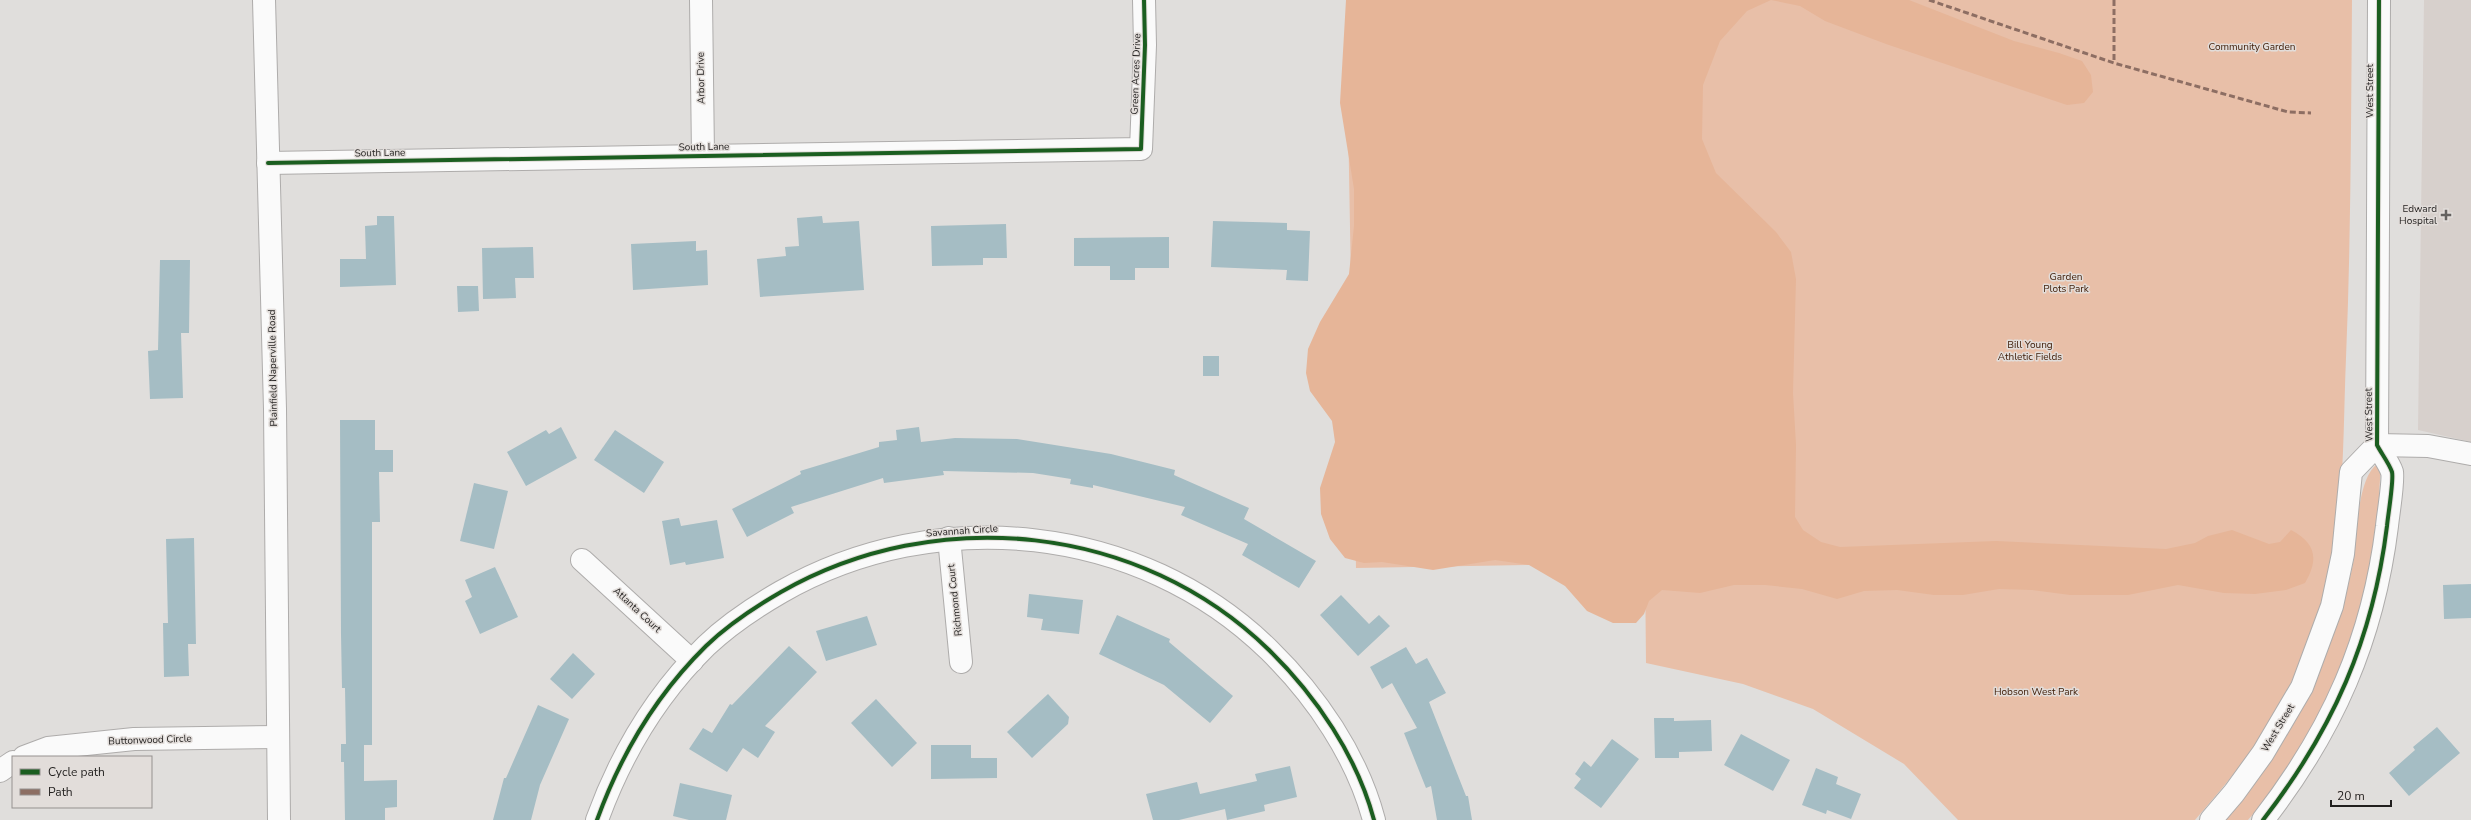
<svg xmlns="http://www.w3.org/2000/svg" width="2471" height="820" font-family="'Nunito Sans',sans-serif">
  <rect width="100%" height="100%" fill="#e0dedc"/>
  <!-- built -->
  <polygon fill="#d7d0cc" points="2424,0 2471,0 2471,442 2418,430"/>
  <!-- green -->
  <g fill="#e8bfa8">
    <path d="M1346,0H2352C2351,119 2351,239 2346,358C2343,426 2345,507 2329,573C2320,611 2306,651 2289,687C2267,737 2230,779 2195,820H1958L1904,764L1813,709L1743,684L1646,663L1645,563L1356,568Z"/>
    <path d="M2379,463L2381,465C2379,488 2379,512 2376,534C2363,638 2316,741 2248,820H2224C2289,748 2331,663 2352,569C2358,543 2355,477 2379,463Z"/>
  </g>
  <!-- forest -->
  <path fill="#e6b598" d="M1346,0H1909L2014,41L2059,53L2082,61L2091,75L2093,92L2084,103L2067,105L1886,44L1825,21L1800,6L1771,0L1747,11L1720,41L1703,85L1702,139L1716,173L1776,232L1791,252L1796,279L1793,393L1796,445L1795,517L1803,530L1821,542L1840,547L1996,541L2166,549L2195,543L2208,536L2232,530L2269,544L2280,542L2291,530C2316,543 2319,559 2305,583L2286,590L2255,594L2224,593L2178,585L2128,595H2070L2032,590L1999,589L1963,595H1934L1897,590L1864,591L1837,599L1802,589L1765,585H1734L1700,593L1662,590L1649,601L1644,614L1636,623H1613L1587,611L1565,586L1529,565L1495,560L1433,570L1382,562L1364,563L1345,558L1330,539L1321,514L1320,488L1335,442L1332,421L1310,391L1306,373L1308,349L1320,322L1349,274L1354,226V189L1340,103Z"/>
  <!-- building -->
  <g fill="#a5bdc4">
    <polygon points="377,216 394,216 396,285 340,287 340,259 366,259 365,226 377,225"/>
    <polygon points="822,216 823,223 859,221 864,290 760,297 757,259 786,256 785,247 799,246 797,218"/>
    <polygon points="1213,221 1287,223 1287,230 1310,231 1308,281 1286,280 1287,270 1211,267"/>
    <polygon points="1006,224 1007,258 983,258 983,265 932,266 931,226"/>
    <polygon points="1169,237 1169,268 1135,268 1135,280 1110,280 1110,266 1074,266 1074,238"/>
    <polygon points="696,241 696,251 707,250 708,285 633,290 631,244"/>
    <polygon points="533,247 534,278 515,278 516,298 483,299 482,248"/>
    <polygon points="160,260 190,260 189,333 181,333 183,398 150,399 148,351 158,350"/>
    <polygon points="457,286 478,286 479,311 458,312"/>
    <rect x="1203" y="356" width="16" height="20"/>
    <polygon points="340,420 375,420 375,450 393,450 393,472 379,472 380,522 372,522 372,745 364,745 364,781 397,780 397,807 385,808 385,820 345,820 344,762 341,762 341,744 346,744 345,688 342,688 341,634"/>
    <polygon points="561,427 577,458 526,486 507,452 546,430 549,434"/>
    <polygon points="919,427 921,442 955,438 1017,439 1111,454 1175,470 1174,475 1249,508 1244,519 1316,561 1299,588 1242,555 1248,544 1181,515 1185,507 1093,485 1093,488 1070,484 1071,479 1033,473 943,471 944,475 884,483 883,478 791,507 794,513 747,537 732,509 801,474 800,471 879,447 879,442 897,440 896,430"/>
    <polygon points="615,430 664,462 644,493 594,460"/>
    <polygon points="474,483 508,491 494,549 460,541"/>
    <polygon points="679,518 681,526 717,520 724,558 686,565 685,562 670,565 662,521"/>
    <polygon points="194,538 196,644 188,644 189,676 164,677 163,623 168,623 166,539"/>
    <polygon points="495,567 518,617 480,634 465,601 472,597 465,580"/>
    <polygon points="2471,584 2471,618 2444,619 2443,585"/>
    <polygon points="1029,594 1083,600 1079,634 1041,630 1043,619 1027,617"/>
    <polygon points="1341,595 1369,624 1379,615 1390,626 1358,656 1320,615"/>
    <polygon points="1117,615 1170,639 1169,642 1233,696 1210,723 1164,685 1099,654"/>
    <polygon points="867,616 877,645 826,661 816,631"/>
    <polygon points="789,646 817,672 765,726 775,732 758,758 743,748 727,772 689,749 703,728 712,733 730,704 732,705"/>
    <polygon points="1406,647 1416,664 1427,658 1446,693 1429,702 1466,796 1468,796 1472,820 1437,820 1431,786 1426,788 1404,733 1417,728 1392,683 1382,689 1370,667"/>
    <polygon points="573,653 595,674 572,699 550,679"/>
    <polygon points="1048,694 1069,717 1068,724 1032,758 1007,732"/>
    <polygon points="876,699 917,743 892,767 851,723"/>
    <polygon points="538,705 569,719 540,785 531,820 493,820 504,778 506,778"/>
    <polygon points="1654,718 1674,718 1674,721 1711,720 1712,751 1679,752 1679,758 1655,758"/>
    <polygon points="2437,727 2460,753 2409,796 2389,773 2415,750 2413,747"/>
    <polygon points="1741,734 1790,760 1773,791 1724,765"/>
    <polygon points="1612,739 1639,759 1601,808 1574,788 1581,779 1575,774 1584,761 1591,767"/>
    <polygon points="931,745 971,745 971,758 997,758 997,778 931,779"/>
    <polygon points="1290,766 1297,797 1264,805 1265,811 1227,820 1225,809 1179,820 1153,820 1146,794 1197,782 1200,794 1257,781 1255,774"/>
    <polygon points="1816,768 1838,777 1836,784 1861,794 1851,819 1827,810 1826,814 1802,805"/>
    <polygon points="680,783 732,795 726,820 689,820 673,816"/>
  </g>
  <g fill="none" stroke-linecap="round" stroke-linejoin="round">
    <!-- minor casing -->
    <g stroke="#aeacab" stroke-width="24">
      <g id="minor">
        <polyline points="264,0 275,409 279,820"/>
        <polyline points="701,0 703,155"/>
        <polyline points="268,163 1141,149 1145,45 1144,0"/>
        <polyline points="2377,445 2428,446 2471,454"/>
        <polyline points="949,538 961,662"/>
        <polyline points="582,560 692,661"/>
        <polyline points="24,757 48,748 134,739 277,737"/>
        <polyline points="0,771 13,762"/>
        <path d="M597,820C621,754 656,695 706,646C728,625 755,607 781,592C937,503 1140,524 1269,650C1316,696 1357,756 1374,820"/>
        <polyline points="2211,820 2234,793 2263,753 2302,687 2332,606 2343,554 2351,472 2377,445"/>
        <path d="M2263,820C2333,730 2373,639 2387,526C2388,515 2394,480 2392,472C2389,463 2381,453 2377,445L2379,0"/>
      </g>
    </g>
    <!-- minor -->
    <use href="#minor" stroke="#fafafa" stroke-width="22"/>
    <!-- quiet -->
    <g stroke="#8d6e63" stroke-width="3" stroke-dasharray="6 3" stroke-linecap="butt">
      <polyline points="1929,0 2114,63 2288,112 2311,113"/>
      <polyline points="2114,0 2114,63"/>
    </g>
    <!-- cycleway casing -->
    <g stroke="#e2ddda" stroke-width="6">
      <g id="cycleway">
        <polyline points="268,163 1141,149 1145,45 1144,0"/>
        <path d="M597,820C621,754 656,695 706,646C728,625 755,607 781,592C937,503 1140,524 1269,650C1316,696 1357,756 1374,820"/>
        <path d="M2263,820C2333,730 2373,639 2387,526C2388,515 2394,480 2392,472C2389,463 2381,453 2377,445L2379,0"/>
      </g>
    </g>
    <!-- cycleway -->
    <use href="#cycleway" stroke="#1b5e20" stroke-width="4"/>
  </g>
  <!-- markers -->
  <path fill="#646260" stroke="#e2ddda" stroke-width="1.5" d="M2444 209h4v4h4v4h-4v4h-4v-4h-4v-4h4z"/>
  <g text-anchor="middle" dominant-baseline="central" stroke-width="3" stroke-linejoin="round" paint-order="stroke">
    <!-- park labels -->
    <g font-size="10" fill="#42200b" stroke="#e2ddda">
      <text x="2252" y="47">Community Garden</text>
      <text x="2066" y="277">Garden<tspan x="2066" dy="12">Plots Park</tspan></text>
      <text x="2030" y="345">Bill Young<tspan x="2030" dy="12">Athletic Fields</tspan></text>
      <text x="2036" y="692">Hobson West Park</text>
    </g>
    <!-- street labels -->
    <g font-size="10" fill="#211f1e" stroke="#e2ddda">
      <text transform="translate(1136 74) rotate(-88)">Green Acres Drive</text>
      <text transform="translate(701 78) rotate(-91)">Arbor Drive</text>
      <text transform="translate(2370 91) rotate(-90)">West Street</text>
      <text transform="translate(704 147) rotate(-1)">South Lane</text>
      <text transform="translate(380 153) rotate(-1)">South Lane</text>
      <text transform="translate(273 368) rotate(-91)">Plainfield Naperville Road</text>
      <text transform="translate(2369 415) rotate(-91)">West Street</text>
      <text transform="translate(962 531) rotate(-4)">Savannah Circle</text>
      <text transform="translate(955 600) rotate(-96)">Richmond Court</text>
      <text transform="translate(637 610) rotate(43)">Atlanta Court</text>
      <text transform="translate(2278 728) rotate(-59)">West Street</text>
      <text transform="translate(150 740) rotate(-2)">Buttonwood Circle</text>
    </g>
    <!-- poi labels -->
    <g font-size="10" fill="#211f1e" stroke="#e2ddda" text-anchor="end">
      <text x="2437" y="209">Edward<tspan x="2437" dy="12">Hospital</tspan></text>
    </g>
  </g>
  <!-- legend -->
  <rect x="12" y="756" width="140" height="52" fill="#e2ddda" stroke="#95918f"/>
  <rect x="20" y="769" width="20" height="6" fill="#1b5e20" stroke="#95918f"/>
  <text x="48" y="776" font-size="12" fill="#211f1e">Cycle path</text>
  <rect x="20" y="789" width="20" height="6" fill="#8d6e63" stroke="#95918f"/>
  <text x="48" y="796" font-size="12" fill="#211f1e">Path</text>
  <!-- scale -->
  <path d="M2331 800v6h60v-6" fill="none" stroke="#211f1e" stroke-width="2"/>
  <text x="2337" y="800" font-size="12" fill="#211f1e" stroke="#e2ddda" stroke-width="3" paint-order="stroke">20 m</text>
</svg>
